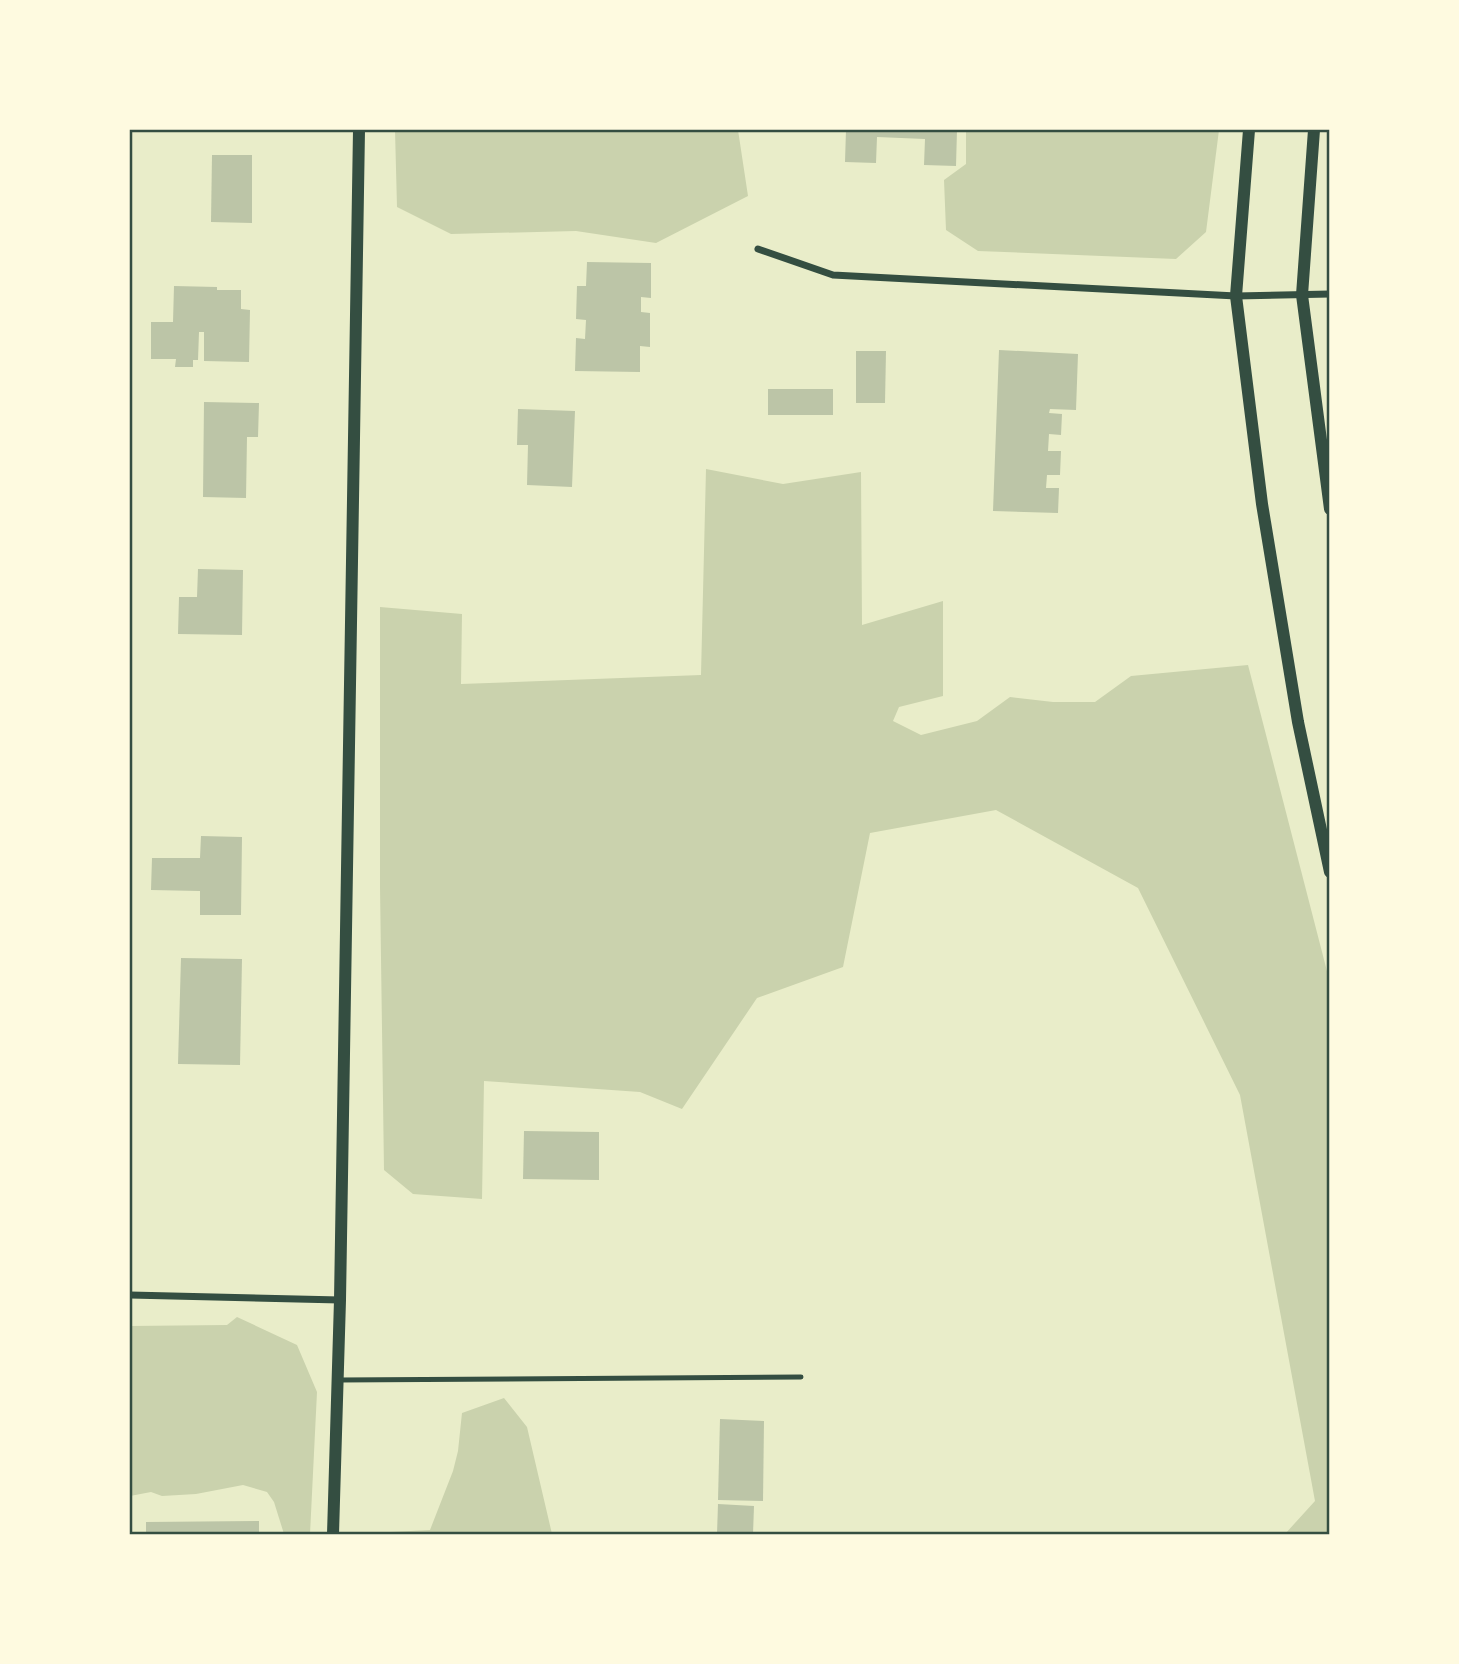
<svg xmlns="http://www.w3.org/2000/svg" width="1459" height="1664" font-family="'IBM Plex Sans',sans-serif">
  <rect width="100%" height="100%" fill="#e9edc9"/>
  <!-- green -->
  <g fill="#cad2ad">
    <polygon points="395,130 738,130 748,196 656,243 576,231 451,234 397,207"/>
    <polygon points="966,130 1219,130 1206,232 1176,259 978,251 946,230 944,180 966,164"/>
    <polygon points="706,469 783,484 861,472 862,625 943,601 943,696 899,707 893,721 921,735 977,721 1010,697 1053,702 1095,702 1131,676 1248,665 1329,979 1329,1534 1285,1534 1315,1501 1240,1095 1138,888 996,810 870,833 843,967 757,998 682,1109 640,1092 484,1081 482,1199 413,1194 384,1170 380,887 380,607 462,614 461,684 701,675"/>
    <polygon points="237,1317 297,1345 317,1392 310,1534 284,1534 274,1502 267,1492 243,1485 196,1494 162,1496 151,1492 130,1496 130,1326 227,1325"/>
    <polygon points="504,1398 527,1427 552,1534 371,1534 371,1533 430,1530 453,1471 458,1451 462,1413"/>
  </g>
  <!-- building -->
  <g fill="#bcc5a7">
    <polygon points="846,130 957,130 956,166 924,165 925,139 877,137 876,163 845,162"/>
    <polygon points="212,155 252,155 252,223 211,222"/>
    <polygon points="587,262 651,263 651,298 641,297 641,312 650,313 650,347 640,346 640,372 575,371 576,338 585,339 586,320 576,319 577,286 586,286"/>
    <polygon points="174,286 217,287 217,290 241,290 241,309 250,310 249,362 204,361 204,332 199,332 198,360 193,360 193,367 175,367 176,359 151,359 151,322 173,322"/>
    <polygon points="999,350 1078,354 1076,410 1050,409 1049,413 1062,414 1061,435 1049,434 1048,451 1061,451 1060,475 1047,475 1046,488 1059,488 1058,513 993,511"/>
    <polygon points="856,351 886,351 885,403 856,403"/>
    <rect x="768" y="389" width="65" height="26"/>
    <polygon points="204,402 259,403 258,437 247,437 246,498 203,497"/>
    <polygon points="518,409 575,411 572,487 527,485 528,445 517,445"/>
    <polygon points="198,569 243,570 242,635 178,634 179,597 197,597"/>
    <polygon points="201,836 242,837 241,915 200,915 200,891 151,890 152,858 200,858"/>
    <polygon points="181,958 242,959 240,1065 178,1064"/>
    <polygon points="524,1131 599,1132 599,1180 523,1179"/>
    <polygon points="720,1419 764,1421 763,1501 718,1500"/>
    <polygon points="718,1504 754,1506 753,1534 717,1534"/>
    <polygon points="259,1521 259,1534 146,1534 146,1522"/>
  </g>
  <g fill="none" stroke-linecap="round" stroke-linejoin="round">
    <!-- service -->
    <polyline stroke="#344e41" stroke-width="5" points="339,1380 801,1377"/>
    <!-- minor -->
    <g stroke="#344e41" stroke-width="7">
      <polyline points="758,249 833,275 1236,296 1330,294"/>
      <polyline points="130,1295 340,1300"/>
    </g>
    <!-- tertiary -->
    <g stroke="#344e41" stroke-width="12">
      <polyline points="1249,130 1236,296 1262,504 1298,722 1330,872"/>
      <polyline points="1314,130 1302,295 1330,509"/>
      <polyline points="333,1534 340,1300 359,130"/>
    </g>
  </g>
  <!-- border -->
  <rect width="1459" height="1664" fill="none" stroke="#fefae0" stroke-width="262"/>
  <rect x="131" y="131" width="1197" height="1402" fill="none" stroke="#344e41" stroke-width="2.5"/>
</svg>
